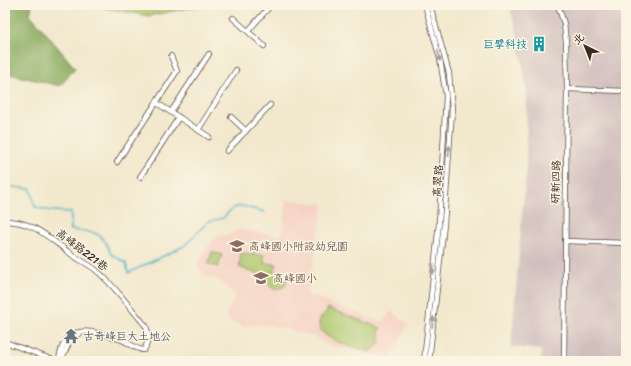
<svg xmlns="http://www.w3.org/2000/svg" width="631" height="366" font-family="Sriracha,'LXGW WenKai TC',sans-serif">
  <rect width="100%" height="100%" fill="#fcf5e5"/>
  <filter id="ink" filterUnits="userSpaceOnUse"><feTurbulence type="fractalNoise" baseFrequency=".025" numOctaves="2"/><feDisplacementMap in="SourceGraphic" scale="8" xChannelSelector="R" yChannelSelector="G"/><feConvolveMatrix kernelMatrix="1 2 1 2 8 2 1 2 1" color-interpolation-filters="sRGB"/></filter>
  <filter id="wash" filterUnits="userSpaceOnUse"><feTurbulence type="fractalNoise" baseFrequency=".012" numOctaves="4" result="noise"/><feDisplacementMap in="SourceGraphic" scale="16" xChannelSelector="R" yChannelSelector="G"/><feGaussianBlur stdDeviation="0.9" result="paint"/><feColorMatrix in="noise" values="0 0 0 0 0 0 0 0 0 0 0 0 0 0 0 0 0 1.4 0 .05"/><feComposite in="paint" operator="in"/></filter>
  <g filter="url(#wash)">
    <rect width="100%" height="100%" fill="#f2e8cd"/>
    <!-- built -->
    <polygon fill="#f5d2c3" points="286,200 324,204 307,295 383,322 391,311 408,324 391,358 327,345 316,337 269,325 241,326 229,321 226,314 236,295 218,280 204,276 197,266 198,262 212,241 219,236 229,235 238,229 282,236"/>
    <!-- industrial -->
    <polygon fill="#d1bfbd" points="509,5 626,5 625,361 541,361 541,350 511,347 526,169 527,90 517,32"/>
    <!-- green -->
    <g fill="#aec76d" stroke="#747846">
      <polygon points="89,5 203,5 149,16"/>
      <polygon points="212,252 222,255 218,267 208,264"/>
      <polygon points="241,253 264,255 264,263 277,264 274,270 277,275 287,278 285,286 275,290 257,274 239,267"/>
      <path d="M328,308L381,328L379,333C383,342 377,349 368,352C355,347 319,340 319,324C319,317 326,314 328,308Z"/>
    </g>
    <!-- forest -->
    <polygon fill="#8aac60" stroke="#626b3f" points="5,5 32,5 30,14 75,68 60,86 5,73"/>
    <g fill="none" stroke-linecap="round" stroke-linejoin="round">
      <!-- stream -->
      <path stroke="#45b1c3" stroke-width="1.5" d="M5,186L31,189L35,207L51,211L71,212V230C94,232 102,230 111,254L126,263L128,273L184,246L208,222L223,218L233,208L242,206L265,212"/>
    </g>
  </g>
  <g filter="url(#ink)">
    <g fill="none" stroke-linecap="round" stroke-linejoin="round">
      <!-- minor casing -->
      <g stroke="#564638" stroke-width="6">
        <g id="minor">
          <polyline points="558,5 564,24 566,42 567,89 564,361"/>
          <polyline points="233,18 264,46"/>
          <polyline points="248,31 271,5"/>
          <polyline points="567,89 626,91"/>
          <polyline points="157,103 209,137"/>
          <polyline points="171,112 209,54"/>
          <polyline points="231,117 246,131"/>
          <polyline points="198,130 236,70"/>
          <polyline points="227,151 270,105"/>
          <polyline points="117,162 177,71 171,56"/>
          <polyline points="140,177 179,117"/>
          <path d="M5,221C32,221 47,236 67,251C76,259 88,263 97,271C116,287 130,308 146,326C149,335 149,342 144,350C136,350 130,343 122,340C94,330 63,321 59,361"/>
          <polyline points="565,241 626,243"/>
          <polyline points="5,342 56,361"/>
          <path d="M59,361C68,352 66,339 79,334"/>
          <polyline points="424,361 439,223 446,96 440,59 425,5"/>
          <polyline points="429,361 444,224 452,110 449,73 430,5"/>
        </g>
      </g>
      <!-- minor -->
      <use href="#minor" stroke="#fff" stroke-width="4.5"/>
    </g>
    <!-- one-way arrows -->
    <defs><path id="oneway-solid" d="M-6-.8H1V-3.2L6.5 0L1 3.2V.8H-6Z"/></defs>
    <g fill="#a79f9a">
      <use href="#oneway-solid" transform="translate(439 56) rotate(77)"/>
      <use href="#oneway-solid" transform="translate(449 151) rotate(-86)"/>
      <use href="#oneway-solid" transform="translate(433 269) rotate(97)"/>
      <use href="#oneway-solid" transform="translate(433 322) rotate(-83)"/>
    </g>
  </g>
  <!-- icons -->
  <defs>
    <g id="building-bare" transform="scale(1.2)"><path d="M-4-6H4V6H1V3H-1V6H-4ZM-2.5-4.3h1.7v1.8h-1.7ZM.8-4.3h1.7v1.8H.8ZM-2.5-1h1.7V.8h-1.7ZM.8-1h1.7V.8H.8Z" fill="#0f9aa8" stroke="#fcf5e5" stroke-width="2.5" paint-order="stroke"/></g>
    <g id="school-bare" transform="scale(1.2)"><path d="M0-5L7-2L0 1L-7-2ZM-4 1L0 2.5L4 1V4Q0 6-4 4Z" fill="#8d6e63" stroke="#fcf5e5" stroke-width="2.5" paint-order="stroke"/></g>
    <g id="temple-bare" transform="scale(1.2)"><path d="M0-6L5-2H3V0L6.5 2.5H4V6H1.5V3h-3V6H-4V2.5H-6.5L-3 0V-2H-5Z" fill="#6b7280" stroke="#fcf5e5" stroke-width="2.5" paint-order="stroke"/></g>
  </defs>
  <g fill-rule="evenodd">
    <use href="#building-bare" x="539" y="44"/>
    <use href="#school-bare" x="237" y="246"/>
    <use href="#school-bare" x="261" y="278"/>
    <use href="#temple-bare" x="71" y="336"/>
  </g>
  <g text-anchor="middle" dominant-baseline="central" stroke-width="3" stroke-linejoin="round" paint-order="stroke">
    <!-- culture labels -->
    <g font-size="11" fill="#0d838f" stroke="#fcf5e5" text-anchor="end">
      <text x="527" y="44">巨擘科技</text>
    </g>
    <!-- street labels -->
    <g font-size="11" fill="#3b2a1e" stroke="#fcf5e5">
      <text transform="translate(438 181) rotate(-86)">高翠路</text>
      <text transform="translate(556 182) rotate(-89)">研新四路</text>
      <text transform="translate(82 250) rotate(37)">高峰路221巷</text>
    </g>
    <!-- education labels -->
    <g font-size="11" fill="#785e54" stroke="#fcf5e5" text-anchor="start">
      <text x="249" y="246">高峰國小附設幼兒園</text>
      <text x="273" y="278">高峰國小</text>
    </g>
    <!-- worship labels -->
    <g font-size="11" fill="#5b616d" stroke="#fcf5e5" text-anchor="start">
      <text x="83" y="336">古奇峰巨大土地公</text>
    </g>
  </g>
  <!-- margin -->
  <rect width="631" height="366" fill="none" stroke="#fcf5e5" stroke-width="20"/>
  <!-- north arrow -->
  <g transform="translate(585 46) rotate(317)" stroke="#fcf5e5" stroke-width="3" paint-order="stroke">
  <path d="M0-3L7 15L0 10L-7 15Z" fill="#3b2a1e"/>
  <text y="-6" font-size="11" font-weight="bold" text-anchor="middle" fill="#3b2a1e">北</text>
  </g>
</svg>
